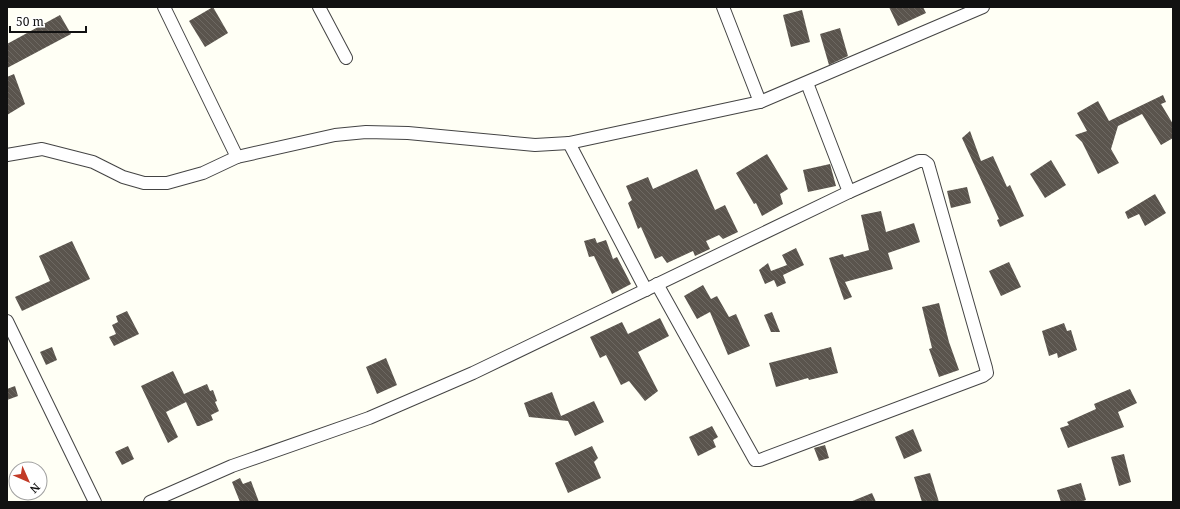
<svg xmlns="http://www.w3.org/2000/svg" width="1180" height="509" font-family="'Noto Serif',serif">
  <defs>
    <pattern id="building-back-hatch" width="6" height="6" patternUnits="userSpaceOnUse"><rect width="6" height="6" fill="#5a544d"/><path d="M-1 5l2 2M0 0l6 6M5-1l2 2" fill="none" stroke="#6d6862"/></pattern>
  </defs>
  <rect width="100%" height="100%" fill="#fffff5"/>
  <!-- building -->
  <g fill="url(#building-back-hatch)">
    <polygon points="213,7 228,33 205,47 189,21"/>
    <polygon points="889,7 923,7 926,13 898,26"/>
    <polygon points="802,10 810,42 791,47 783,15"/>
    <polygon points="60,15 71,34 7,68 7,44"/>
    <polygon points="840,28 848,56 829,65 820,34"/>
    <polygon points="14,74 25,104 7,115 7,77"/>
    <polygon points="1163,95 1166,102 1161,104 1173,124 1173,138 1161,145 1142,114 1118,126 1111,149 1119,163 1098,174 1082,142 1075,135 1087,131 1077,113 1098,101 1109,121"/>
    <polygon points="970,131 981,161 993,156 1007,187 1010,185 1024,216 1000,227 997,220 999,219 962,138"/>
    <polygon points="767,154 788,189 780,194 783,204 762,216 756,203 754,204 736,173"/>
    <polygon points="1051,160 1066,185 1045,198 1030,174"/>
    <polygon points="830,164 836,186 808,192 803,170"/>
    <polygon points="697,169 715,210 725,205 738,232 723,239 719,235 706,241 710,249 695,256 693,251 667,263 662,256 655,259 641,227 638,229 628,203 632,200 626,186 648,177 653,189"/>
    <polygon points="967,187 971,203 951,208 947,191"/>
    <polygon points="1155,194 1166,213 1145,226 1139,214 1128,219 1125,212"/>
    <polygon points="881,211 886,232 914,223 920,242 888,253 893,269 845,282 852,297 844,300 829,258 843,254 844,257 869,250 861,215"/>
    <polygon points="595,238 597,243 606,240 613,259 617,257 631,284 612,294 594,256 589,257 584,241"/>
    <polygon points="72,241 90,279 22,311 15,297 50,281 39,256"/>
    <polygon points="796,248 804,265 783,275 786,283 777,287 774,280 765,284 759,270 768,263 771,271 787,265 782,255"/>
    <polygon points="1009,262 1021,287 1001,296 989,271"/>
    <polygon points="703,285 711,299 717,296 729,317 736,314 750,346 728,355 710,312 697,319 684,296"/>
    <polygon points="939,303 949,342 959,370 939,377 929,349 932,348 922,307"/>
    <polygon points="127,311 139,334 114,346 109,337 116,334 112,325 118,322 116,316"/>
    <polygon points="772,312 780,332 771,332 764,315"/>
    <polygon points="660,318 669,336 638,352 658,391 645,401 629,381 621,385 606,355 600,358 590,337 622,322 628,334"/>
    <polygon points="1064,323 1067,331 1071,330 1077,350 1058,358 1057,353 1049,356 1042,331"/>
    <polygon points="52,347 57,360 46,365 40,352"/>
    <polygon points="831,347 838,373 809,380 808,378 776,387 769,363"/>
    <polygon points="386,358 397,385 377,394 366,367"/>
    <polygon points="173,371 184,394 207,384 210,391 213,390 217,401 215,402 219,411 211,415 213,420 199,426 197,426 186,402 166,412 178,437 168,443 141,386"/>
    <polygon points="15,386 18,396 7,400 7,389"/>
    <polygon points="1130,389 1137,403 1118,412 1124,427 1068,448 1060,428 1069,425 1067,422 1096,409 1094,404"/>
    <polygon points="552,392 561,416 594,401 604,422 575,436 568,421 529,417 524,403"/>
    <polygon points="712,426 718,437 713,440 716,447 698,456 689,437"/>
    <polygon points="913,429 922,451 904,459 895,437"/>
    <polygon points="825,445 829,458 819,461 814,448"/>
    <polygon points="128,446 134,459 122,465 115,452"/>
    <polygon points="592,446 598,458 594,462 601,478 568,493 555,463"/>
    <polygon points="1124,454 1131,482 1119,486 1111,457"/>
    <polygon points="930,473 939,502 922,502 914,477"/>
    <polygon points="240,478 243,484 251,481 259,502 240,502 232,482"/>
    <polygon points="1081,483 1086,500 1080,502 1061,502 1057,490"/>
    <polygon points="872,493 876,502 850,502"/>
  </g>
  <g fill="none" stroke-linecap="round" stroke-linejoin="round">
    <!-- minor casing -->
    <g stroke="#444" stroke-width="14">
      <g id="minor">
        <polyline points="164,7 237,157"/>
        <polyline points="319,7 346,58"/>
        <polyline points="723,7 760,102"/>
        <polyline points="569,143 646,290"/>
        <polyline points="7,155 42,149 93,162 123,177 144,183 167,183 203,173 237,157 335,135 366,132 408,133 535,145 569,143 760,102 983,7"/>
        <polyline points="657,284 755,460 760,460 983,376 987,373 986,368 928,164 924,161 919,161 849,192"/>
        <polyline points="7,321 95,502"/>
        <polyline points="150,502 232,466 369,418 473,373 849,192 807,83"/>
      </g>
    </g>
    <!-- minor -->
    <use href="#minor" stroke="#fff" stroke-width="12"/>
  </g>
  <!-- border -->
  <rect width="1180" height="509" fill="none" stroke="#111111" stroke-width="16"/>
  <!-- north arrow -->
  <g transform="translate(28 481) rotate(135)"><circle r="19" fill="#ffffff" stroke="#a0a0a0"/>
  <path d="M0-3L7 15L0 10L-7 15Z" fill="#c23a27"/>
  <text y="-6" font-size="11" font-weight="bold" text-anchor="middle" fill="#111111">N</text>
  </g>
  <!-- scale -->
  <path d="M10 26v6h76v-6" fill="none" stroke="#111111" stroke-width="2"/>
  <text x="16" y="26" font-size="12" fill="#111111" stroke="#ffffff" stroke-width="3" paint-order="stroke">50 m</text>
</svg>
